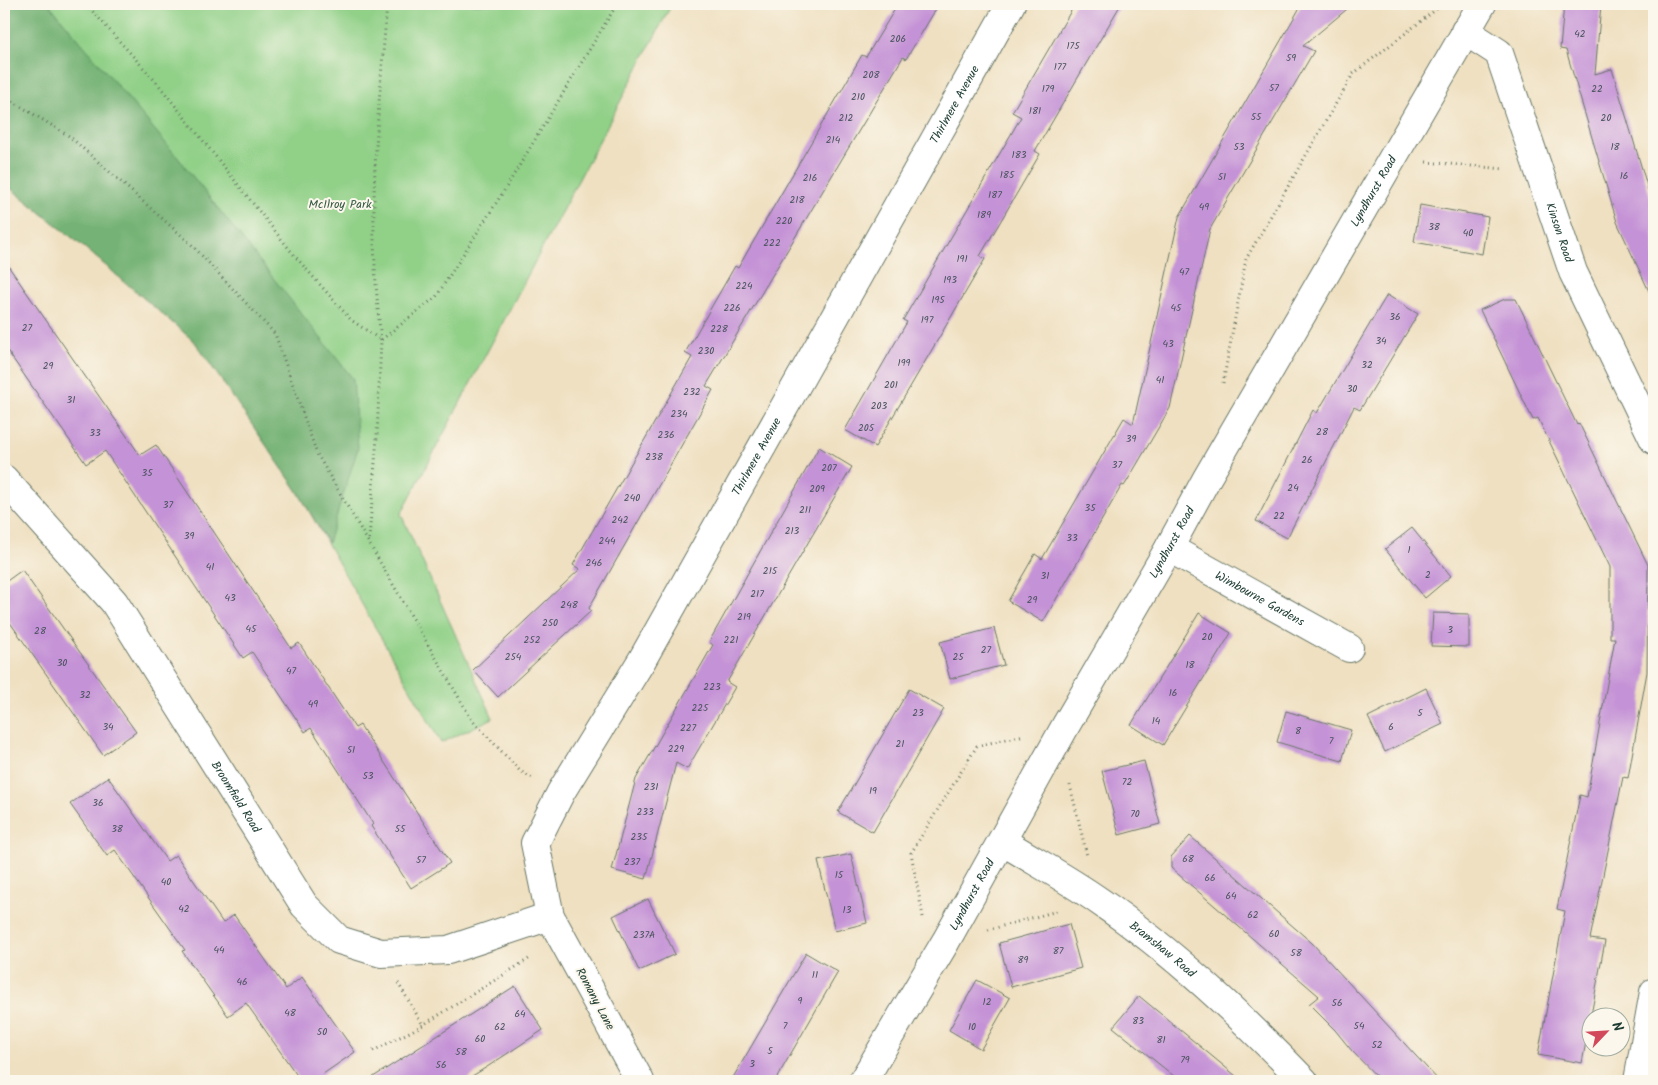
<svg xmlns="http://www.w3.org/2000/svg" width="1658" height="1085" font-family="Kalam,sans-serif">
  <rect width="100%" height="100%" fill="#fbf7ec"/>
  <filter id="ink" filterUnits="userSpaceOnUse"><feTurbulence type="fractalNoise" baseFrequency=".02" numOctaves="2"/><feDisplacementMap in="SourceGraphic" scale="10" xChannelSelector="R" yChannelSelector="G"/><feConvolveMatrix kernelMatrix="1 2 1 2 8 2 1 2 1" color-interpolation-filters="sRGB"/></filter>
  <filter id="wash" filterUnits="userSpaceOnUse"><feTurbulence type="fractalNoise" baseFrequency=".0096" numOctaves="4" result="noise"/><feDisplacementMap in="SourceGraphic" scale="20" xChannelSelector="R" yChannelSelector="G"/><feGaussianBlur stdDeviation="1.12" result="paint"/><feColorMatrix in="noise" values="0 0 0 0 0 0 0 0 0 0 0 0 0 0 0 0 0 1.4 0 .05"/><feComposite in="paint" operator="in"/></filter>
  <g filter="url(#wash)">
    <rect width="100%" height="100%" fill="#efe0c1"/>
    <!-- green -->
    <polygon fill="#90d087" stroke="#58865e" points="4,4 672,4 401,514 493,718 441,743 297,490 195,342 85,248 4,183"/>
    <!-- forest -->
    <polygon fill="#74b274" stroke="#4a7854" points="4,4 49,4 179,159 353,379 358,448 328,543 297,490 195,342 85,248 4,183"/>
    <g id="blocks">
      <!-- building -->
      <g fill="#c492d6">
        <polygon points="898,4 939,4 906,59 903,57 706,386 713,390 589,608 591,611 498,697 473,670 580,569 573,565 692,357 685,353 735,266 738,268 862,55 866,57"/>
        <polygon points="1075,4 1121,4 1035,151 1040,154 980,256 985,259 875,447 845,430 907,322 903,320 1021,117 1012,112"/>
        <polygon points="1302,4 1353,4 1303,46 1314,51 1210,229 1170,408 1126,483 1124,486 1122,485 1043,622 1008,601 1035,554 1042,559 1124,418 1133,424 1179,217"/>
        <polygon points="1564,4 1601,4 1595,74 1612,69 1654,209 1654,302 1617,222 1566,50 1560,49"/>
        <polygon points="1420,205 1488,217 1482,254 1414,242"/>
        <polygon points="4,260 140,455 156,445 291,648 299,643 355,728 360,725 450,863 411,888 371,826 373,824 311,728 305,732 252,652 243,658 105,451 86,464 4,346"/>
        <polygon points="1387,295 1418,314 1360,410 1354,407 1287,538 1256,521 1313,410 1317,413"/>
        <polygon points="1505,299 1516,299 1577,425 1579,423 1648,565 1647,672 1628,778 1623,777 1590,939 1605,941 1582,1063 1538,1055 1565,911 1557,909 1580,795 1587,797 1615,638 1610,638 1610,567 1538,418 1533,420 1480,310"/>
        <polygon points="819,447 852,467 727,682 735,687 687,769 676,763 646,879 612,870 636,779 713,645 709,642"/>
        <polygon points="1412,528 1451,576 1425,598 1385,549"/>
        <polygon points="22,570 136,732 103,755 4,614 4,583"/>
        <polygon points="1199,613 1231,633 1163,745 1131,725"/>
        <polygon points="1433,613 1469,614 1469,647 1431,646"/>
        <polygon points="994,628 1004,665 950,679 940,642"/>
        <polygon points="1426,688 1443,724 1385,752 1368,717"/>
        <polygon points="909,689 944,709 873,832 838,812"/>
        <polygon points="1286,711 1351,730 1342,761 1277,742"/>
        <polygon points="1144,761 1160,824 1119,835 1102,771"/>
        <polygon points="108,777 167,861 176,855 223,923 234,915 286,989 302,977 355,1052 313,1081 301,1081 246,1003 228,1016 182,951 185,950 115,850 107,856 70,804"/>
        <polygon points="1190,836 1312,943 1439,1081 1381,1081 1352,1051 1335,1030 1309,1004 1319,996 1171,868 1171,857"/>
        <polygon points="851,854 867,923 835,931 818,861"/>
        <polygon points="648,899 675,954 639,971 613,916"/>
        <polygon points="1069,924 1081,968 1011,987 999,943"/>
        <polygon points="806,953 838,972 775,1081 731,1081"/>
        <polygon points="977,980 1010,998 981,1049 949,1030"/>
        <polygon points="515,986 543,1030 487,1067 464,1081 367,1081"/>
        <polygon points="1139,996 1162,1015 1242,1081 1180,1081 1113,1027"/>
      </g>
    </g>
  </g>
  <g filter="url(#ink)">
    <use href="#blocks" fill-opacity="0" stroke="#687665" stroke-width="1"/>
    <g fill="none" stroke-linecap="round" stroke-linejoin="round">
      <!-- minor casing -->
      <g stroke="#687665" stroke-width="30">
        <g id="minor">
          <path id="s1" d="M1465,31L1499,53L1573,272L1654,440"/>
          <path id="s2" d="M4,479L114,602L304,905L339,940L381,953L448,950L550,916"/>
          <path id="s3" d="M1169,548L1349,648"/>
          <path id="s4" d="M1002,841C1034,861 1068,879 1099,901C1174,952 1241,1016 1304,1081"/>
          <path id="s5" d="M640,1081L550,916L535,843L561,792L642,660L1011,4"/>
          <path id="s6" d="M863,1081L946,941L1066,725L1169,548L1207,478L1482,4"/>
          <polyline points="1638,1081 1654,992"/>
        </g>
      </g>
      <!-- path -->
      <g stroke="#687665" stroke-width="3" stroke-dasharray="1 4" stroke-linecap="butt">
        <polyline points="86,4 158,84 294,255 351,320 381,340"/>
        <polyline points="4,96 69,136 191,244 275,334 317,454 472,720 520,771 533,778"/>
        <polyline points="1426,162 1505,169"/>
        <path d="M381,340C376,294 373,248 374,202C375,136 382,70 387,4"/>
        <polyline points="1223,383 1246,259 1353,74 1443,4"/>
        <polyline points="369,539 377,437 381,340 436,297 507,186 617,4"/>
        <polyline points="1070,785 1087,856"/>
        <polyline points="923,917 911,853 977,746 1024,735"/>
        <polyline points="988,930 1057,911"/>
        <polyline points="398,983 423,1025"/>
        <polyline points="373,1051 423,1025 532,957"/>
      </g>
      <!-- minor -->
      <use href="#minor" stroke="#fff" stroke-width="28"/>
    </g>
  </g>
  <g text-anchor="middle" dominant-baseline="central" stroke-width="4" stroke-linejoin="round" paint-order="stroke">
    <!-- number labels -->
    <g font-size="10" fill="#48525c">
      <text x="1580" y="34">42</text>
      <text x="898" y="39">206</text>
      <text x="1073" y="46">175</text>
      <text x="1291" y="58">59</text>
      <text x="1060" y="67">177</text>
      <text x="871" y="75">208</text>
      <text x="1274" y="88">57</text>
      <text x="1048" y="89">179</text>
      <text x="1597" y="89">22</text>
      <text x="858" y="97">210</text>
      <text x="1035" y="111">181</text>
      <text x="1256" y="117">55</text>
      <text x="846" y="118">212</text>
      <text x="1606" y="118">20</text>
      <text x="833" y="140">214</text>
      <text x="1239" y="147">53</text>
      <text x="1615" y="147">18</text>
      <text x="1019" y="155">183</text>
      <text x="1007" y="175">185</text>
      <text x="1624" y="176">16</text>
      <text x="1222" y="177">51</text>
      <text x="810" y="178">216</text>
      <text x="995" y="195">187</text>
      <text x="797" y="200">218</text>
      <text x="1204" y="207">49</text>
      <text x="984" y="215">189</text>
      <text x="784" y="221">220</text>
      <text x="1434" y="227">38</text>
      <text x="1468" y="233">40</text>
      <text x="772" y="243">222</text>
      <text x="962" y="259">191</text>
      <text x="1184" y="272">47</text>
      <text x="950" y="280">193</text>
      <text x="744" y="286">224</text>
      <text x="938" y="300">195</text>
      <text x="732" y="308">226</text>
      <text x="1176" y="308">45</text>
      <text x="1395" y="317">36</text>
      <text x="927" y="320">197</text>
      <text x="27" y="328">27</text>
      <text x="719" y="329">228</text>
      <text x="1381" y="341">34</text>
      <text x="1168" y="344">43</text>
      <text x="706" y="351">230</text>
      <text x="904" y="363">199</text>
      <text x="1367" y="365">32</text>
      <text x="48" y="366">29</text>
      <text x="1160" y="380">41</text>
      <text x="891" y="385">201</text>
      <text x="1352" y="389">30</text>
      <text x="692" y="392">232</text>
      <text x="71" y="400">31</text>
      <text x="879" y="406">203</text>
      <text x="679" y="414">234</text>
      <text x="866" y="428">205</text>
      <text x="1322" y="432">28</text>
      <text x="95" y="433">33</text>
      <text x="666" y="435">236</text>
      <text x="1131" y="439">39</text>
      <text x="654" y="457">238</text>
      <text x="1307" y="460">26</text>
      <text x="1117" y="465">37</text>
      <text x="829" y="468">207</text>
      <text x="147" y="473">35</text>
      <text x="1293" y="488">24</text>
      <text x="817" y="489">209</text>
      <text x="632" y="498">240</text>
      <text x="168" y="505">37</text>
      <text x="1090" y="508">35</text>
      <text x="805" y="510">211</text>
      <text x="1279" y="516">22</text>
      <text x="620" y="520">242</text>
      <text x="792" y="531">213</text>
      <text x="189" y="536">39</text>
      <text x="1072" y="538">33</text>
      <text x="607" y="541">244</text>
      <text x="1409" y="550">1</text>
      <text x="594" y="563">246</text>
      <text x="210" y="567">41</text>
      <text x="770" y="571">215</text>
      <text x="1428" y="575">2</text>
      <text x="1045" y="576">31</text>
      <text x="757" y="594">217</text>
      <text x="230" y="598">43</text>
      <text x="1032" y="600">29</text>
      <text x="569" y="605">248</text>
      <text x="744" y="617">219</text>
      <text x="550" y="623">250</text>
      <text x="251" y="629">45</text>
      <text x="1450" y="630">3</text>
      <text x="40" y="631">28</text>
      <text x="1207" y="637">20</text>
      <text x="532" y="640">252</text>
      <text x="731" y="640">221</text>
      <text x="986" y="650">27</text>
      <text x="513" y="657">254</text>
      <text x="958" y="657">25</text>
      <text x="62" y="663">30</text>
      <text x="1190" y="665">18</text>
      <text x="291" y="671">47</text>
      <text x="712" y="687">223</text>
      <text x="1173" y="693">16</text>
      <text x="85" y="695">32</text>
      <text x="313" y="704">49</text>
      <text x="700" y="708">225</text>
      <text x="918" y="713">23</text>
      <text x="1420" y="713">5</text>
      <text x="1156" y="721">14</text>
      <text x="108" y="727">34</text>
      <text x="1391" y="727">6</text>
      <text x="688" y="728">227</text>
      <text x="1298" y="731">8</text>
      <text x="1331" y="741">7</text>
      <text x="900" y="744">21</text>
      <text x="676" y="749">229</text>
      <text x="351" y="750">51</text>
      <text x="368" y="776">53</text>
      <text x="1127" y="782">72</text>
      <text x="651" y="787">231</text>
      <text x="873" y="791">19</text>
      <text x="98" y="803">36</text>
      <text x="645" y="812">233</text>
      <text x="1135" y="814">70</text>
      <text x="117" y="829">38</text>
      <text x="400" y="829">55</text>
      <text x="639" y="837">235</text>
      <text x="1188" y="859">68</text>
      <text x="421" y="860">57</text>
      <text x="632" y="862">237</text>
      <text x="839" y="875">15</text>
      <text x="1210" y="878">66</text>
      <text x="166" y="882">40</text>
      <text x="1231" y="896">64</text>
      <text x="184" y="909">42</text>
      <text x="847" y="910">13</text>
      <text x="1253" y="915">62</text>
      <text x="1274" y="934">60</text>
      <text x="644" y="935">237A</text>
      <text x="219" y="950">44</text>
      <text x="1058" y="951">87</text>
      <text x="1296" y="953">58</text>
      <text x="1023" y="960">89</text>
      <text x="815" y="975">11</text>
      <text x="242" y="982">46</text>
      <text x="800" y="1001">9</text>
      <text x="987" y="1002">12</text>
      <text x="1337" y="1003">56</text>
      <text x="290" y="1013">48</text>
      <text x="520" y="1014">64</text>
      <text x="1138" y="1021">83</text>
      <text x="785" y="1026">7</text>
      <text x="1359" y="1026">54</text>
      <text x="500" y="1027">62</text>
      <text x="972" y="1027">10</text>
      <text x="322" y="1032">50</text>
      <text x="480" y="1039">60</text>
      <text x="1161" y="1040">81</text>
      <text x="1377" y="1045">52</text>
      <text x="770" y="1051">5</text>
      <text x="461" y="1052">58</text>
      <text x="1185" y="1060">79</text>
      <text x="752" y="1064">3</text>
      <text x="441" y="1065">56</text>
    </g>
    <!-- street labels -->
    <g font-size="12" fill="#1f3d34" stroke="#fbf7ec">
      <text stroke="none"><textPath href="#s5" startOffset="1112">Thirlmere Avenue</textPath></text>
      <text stroke="none"><textPath href="#s6" startOffset="1026">Lyndhurst Road</textPath></text>
      <text stroke="none"><textPath href="#s1" startOffset="230">Kinson Road</textPath></text>
      <text stroke="none"><textPath href="#s5" startOffset="708">Thirlmere Avenue</textPath></text>
      <text stroke="none"><textPath href="#s6" startOffset="621">Lyndhurst Road</textPath></text>
      <text stroke="none"><textPath href="#s3" startOffset="104">Wimbourne Gardens</textPath></text>
      <text stroke="none"><textPath href="#s2" startOffset="395">Broomfield Road</textPath></text>
      <text stroke="none"><textPath href="#s6" startOffset="216">Lyndhurst Road</textPath></text>
      <text stroke="none"><textPath href="#s4" startOffset="194">Bramshaw Road</textPath></text>
      <text transform="translate(595 999) rotate(62)">Romany Lane</text>
    </g>
    <!-- park labels -->
    <g font-size="12" fill="#365a45" stroke="#fbf7ec">
      <text x="340" y="204">McIlroy Park</text>
    </g>
  </g>
  <!-- margin -->
  <rect width="1658" height="1085" fill="none" stroke="#fbf7ec" stroke-width="20"/>
  <!-- north arrow -->
  <g transform="translate(1606 1032) rotate(65)"><circle r="24" fill="#fbf7ec" stroke="#a3ada2"/>
  <path d="M0-4L9 19L0 12L-9 19Z" fill="#d1495b"/>
  <text y="-8" font-size="14" font-weight="bold" text-anchor="middle" fill="#1f3d34">N</text>
  </g>
</svg>
